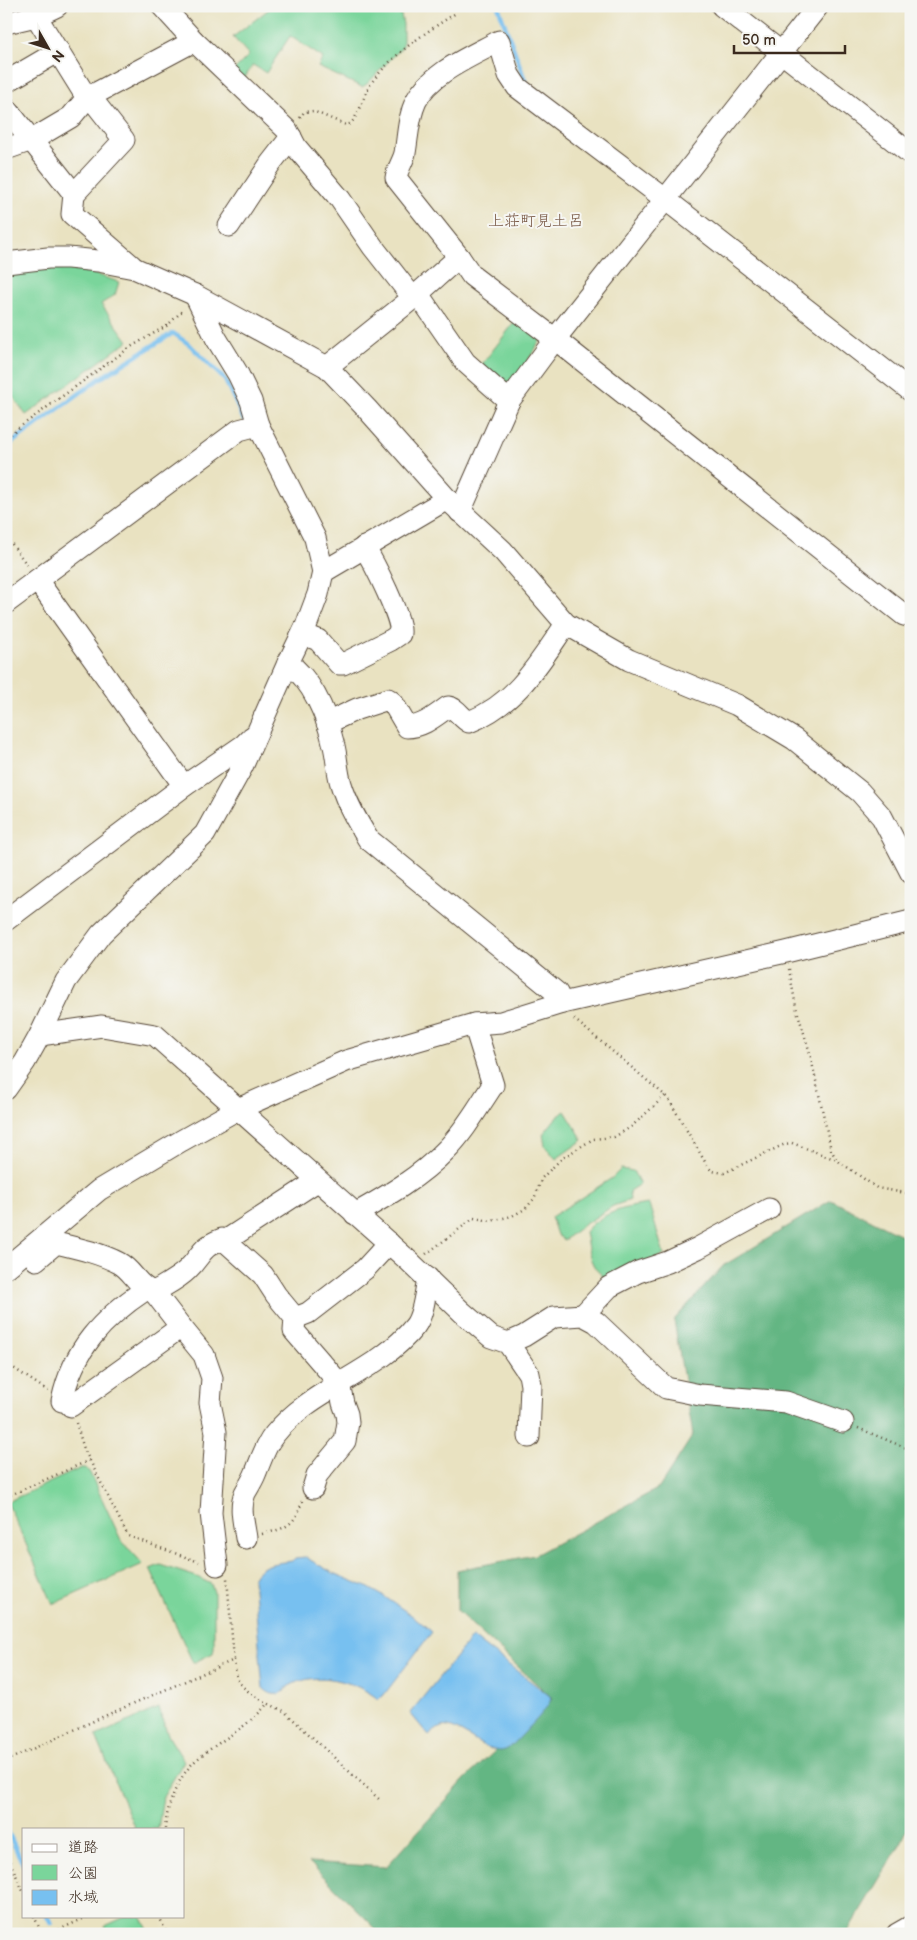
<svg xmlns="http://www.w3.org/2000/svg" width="917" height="1940" font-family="'Balsamiq Sans','Klee One',sans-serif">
  <rect width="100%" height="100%" fill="#f6f6f2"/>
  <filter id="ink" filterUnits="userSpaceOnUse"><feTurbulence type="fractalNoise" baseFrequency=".02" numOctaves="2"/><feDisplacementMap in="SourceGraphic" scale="10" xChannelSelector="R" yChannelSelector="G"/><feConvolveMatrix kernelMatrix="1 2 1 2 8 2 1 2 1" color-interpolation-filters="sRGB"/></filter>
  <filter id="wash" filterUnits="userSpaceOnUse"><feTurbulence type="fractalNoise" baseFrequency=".0096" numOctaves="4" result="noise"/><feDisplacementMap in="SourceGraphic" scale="20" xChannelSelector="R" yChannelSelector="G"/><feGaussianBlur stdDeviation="1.12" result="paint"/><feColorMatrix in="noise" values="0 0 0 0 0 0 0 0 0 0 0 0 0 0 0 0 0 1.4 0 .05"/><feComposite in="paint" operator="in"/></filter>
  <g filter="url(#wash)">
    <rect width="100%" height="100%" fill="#e9e2c1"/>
    <!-- green -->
    <g fill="#7ad59b" stroke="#5a805c">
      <polygon points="273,6 399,6 403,24 403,46 367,84 362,87 318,67 323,58 290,36 266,73 253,65 242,82 231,73 249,55 233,37"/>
      <polygon points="76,268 119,282 115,295 101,304 128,341 26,415 6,387 6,271"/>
      <polygon points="517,319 542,338 511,388 479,368"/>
      <polygon points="565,1111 583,1140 556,1159 545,1146 543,1134 556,1118"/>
      <polygon points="621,1169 633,1171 640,1184 629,1191 630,1200 613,1206 582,1226 564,1240 557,1235 551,1217 612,1178"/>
      <path d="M649,1204L664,1255L608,1279C589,1269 589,1252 585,1232C600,1213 625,1207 649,1204Z"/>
      <polygon points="81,1468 86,1468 90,1473 121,1540 143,1564 53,1604 7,1502"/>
      <polygon points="160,1565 197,1577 211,1584 214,1592 214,1648 213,1653 193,1663 150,1569"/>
      <polygon points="158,1708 169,1737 184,1761 163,1797 158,1829 135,1829 96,1736"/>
      <polygon points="127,1916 141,1916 150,1934 108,1934 105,1926"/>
    </g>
    <!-- forest -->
    <polygon fill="#63b683" stroke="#4f7050" points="831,1200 911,1240 911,1821 901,1843 846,1934 381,1934 309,1862 386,1867 465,1779 552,1698 457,1611 457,1570 535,1555 659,1488 693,1435 674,1320 723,1266"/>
    <!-- water -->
    <g fill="#77c0f0" stroke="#597587">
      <path d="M305,1557L333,1573L369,1588L385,1597L417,1619L432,1632L383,1696L378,1699C355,1681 317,1670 289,1686C284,1689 281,1696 273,1694C270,1694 265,1690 263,1688L253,1579C260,1563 277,1563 292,1561L295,1558Z"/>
      <path d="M472,1637L550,1696L551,1699C545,1712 534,1722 525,1732C519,1738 512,1747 505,1750C487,1757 458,1722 441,1727C437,1729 432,1733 429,1736L410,1713Z"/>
    </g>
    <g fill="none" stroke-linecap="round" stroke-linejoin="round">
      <!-- stream -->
      <g stroke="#77c0f0" stroke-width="4.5">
        <polyline points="498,6 525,80"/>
        <polyline points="6,447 99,379 173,333 190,345 225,380 244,420 246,420"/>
        <polyline points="6,1828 24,1866"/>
        <polyline points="47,1916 51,1923"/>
      </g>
    </g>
  </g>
  <g filter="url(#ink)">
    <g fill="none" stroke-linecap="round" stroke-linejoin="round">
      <!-- minor casing -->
      <g stroke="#554636" stroke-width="23">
        <g id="minor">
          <polyline points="32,6 36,16 87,98 95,103 124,140 74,194"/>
          <polyline points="162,6 194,41 287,130 296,147 340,199 373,247 413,298 327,367"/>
          <polyline points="722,6 911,154"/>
          <polyline points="6,23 36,16 57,6"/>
          <polyline points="6,82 59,51"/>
          <polyline points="6,108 74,194 72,214 132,266"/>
          <polyline points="6,149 32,140 71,117 87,98 194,41"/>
          <polyline points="229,226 270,164 291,137"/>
          <polyline points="6,263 48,258 68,258 98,261 134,268 195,295 327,367 367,409 447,499 503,551 566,624 629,660 737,705 794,739 860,792 882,817 911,873"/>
          <polyline points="418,294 465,362 509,401"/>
          <polyline points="413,298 459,257"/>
          <path d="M911,391L665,199L517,87L509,75L499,41C472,56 430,73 416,101C408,118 408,136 405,153C403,162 397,169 396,178L459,257L472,276L555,339L904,615L911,617"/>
          <polyline points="460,512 509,401 555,339 818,6"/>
          <polyline points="323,572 447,499"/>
          <polyline points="37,580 184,786"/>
          <polyline points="6,603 239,430 258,425"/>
          <path d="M303,634L318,640L339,664H343L391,640L400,634C403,619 373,561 364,547"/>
          <path d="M288,663C313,681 327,716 334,746C337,758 337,771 341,784C347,804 357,821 368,839L557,993L562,1003"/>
          <path d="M327,723L357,709L388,699L393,703L407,727C423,727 435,716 448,707C457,708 461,718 469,722C517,703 539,663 566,624"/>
          <polyline points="6,920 184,786 244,745 252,737"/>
          <polyline points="40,1035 102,1026 155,1035 410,1262 462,1312 491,1337 508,1343 529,1374 531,1385 529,1437"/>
          <polyline points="6,1089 25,1062 40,1035 66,981 101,934 205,834 242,767 288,663 306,626 318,594 323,572 315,538 258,425 251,401 238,374 216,338 195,295"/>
          <path d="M355,1214C387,1196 420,1177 446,1150C465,1131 478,1107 493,1085L474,1024"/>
          <polyline points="225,1241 317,1181"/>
          <path d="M36,1260L56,1243C77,1248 100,1253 119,1263C133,1270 138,1288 154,1292C165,1285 178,1279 187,1270C203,1255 199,1248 222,1239L225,1241L263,1275L276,1295L295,1318L294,1331L339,1383L343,1403L347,1414L348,1422L345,1441L317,1475L313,1488"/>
          <polyline points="6,1268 99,1190 181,1141 238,1109 346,1061 474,1024 501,1022 562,1003 786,952 911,921"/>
          <polyline points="154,1292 181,1327"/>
          <polyline points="583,1315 609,1287 638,1272 668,1262 698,1248 769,1209"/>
          <polyline points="295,1318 308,1313 365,1269 389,1243"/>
          <polyline points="508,1343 524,1336 554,1317 583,1315 596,1322 666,1388 700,1395 786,1402 843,1422"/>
          <path d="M62,1401C73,1349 103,1318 145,1290"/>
          <polyline points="71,1406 181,1327 204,1355 212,1378 210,1403 216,1432 211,1513 217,1565"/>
          <path d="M246,1538C244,1524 239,1507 245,1493C249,1486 253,1480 256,1472C261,1460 265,1446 274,1435C312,1387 377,1374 415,1326C424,1314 425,1293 428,1278"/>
          <polyline points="897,1934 911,1926"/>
        </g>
      </g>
      <!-- path -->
      <g stroke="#554636" stroke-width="2.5" stroke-dasharray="1 4" stroke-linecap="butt">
        <path d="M300,118L304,112L313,111L346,125L350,124C361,113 363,95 372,82C395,52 425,33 456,13"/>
        <polyline points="6,437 129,348 168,325 183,310"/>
        <polyline points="6,536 27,565"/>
        <polyline points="789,969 796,1007 810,1053 831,1150 837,1160 877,1188 911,1194"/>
        <polyline points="574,1019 668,1098 708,1167 712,1171 724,1173 785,1144 792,1143 837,1160"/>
        <polyline points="426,1254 474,1218 491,1221 512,1216 525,1209 534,1199 542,1178 561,1159 593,1139 614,1137 631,1127 665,1096"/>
        <polyline points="6,1363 48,1391"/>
        <polyline points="76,1423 84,1449 128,1536 199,1562"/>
        <polyline points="858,1428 911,1450"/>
        <polyline points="6,1497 90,1460"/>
        <path d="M262,1534C285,1529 296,1525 302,1501"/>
        <path d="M234,1660C235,1666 235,1674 238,1680C244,1693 271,1705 284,1711L381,1801"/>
        <polyline points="6,1761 109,1714 234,1660 227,1578"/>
        <path d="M165,1829C167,1805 177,1779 194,1762C217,1741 247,1729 267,1704"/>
        <polyline points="6,1853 24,1893"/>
        <polyline points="34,1916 42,1934"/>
        <polyline points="159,1916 167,1934"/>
        <polyline points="50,1934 89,1916"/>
      </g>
      <!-- minor -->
      <use href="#minor" stroke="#fff" stroke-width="21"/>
    </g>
  </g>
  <g text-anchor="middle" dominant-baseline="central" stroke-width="4" stroke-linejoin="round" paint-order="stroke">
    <!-- quarter labels -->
    <g font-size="16" fill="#775744" stroke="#f6f6f2">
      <text x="536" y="221">上荘町見土呂</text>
    </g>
  </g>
  <!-- margin -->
  <rect width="917" height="1940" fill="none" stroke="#f6f6f2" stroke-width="25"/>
  <!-- legend -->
  <rect x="22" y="1828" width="162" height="90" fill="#f6f6f2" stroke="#aba49d"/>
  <rect x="32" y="1844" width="25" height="8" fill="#ffffff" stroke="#aba49d"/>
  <text x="68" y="1852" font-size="15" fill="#3b2a1e">道路</text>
  <rect x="32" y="1865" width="25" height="15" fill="#7ad59b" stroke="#aba49d"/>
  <text x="68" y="1878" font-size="15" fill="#3b2a1e">公園</text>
  <rect x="32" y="1890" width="25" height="15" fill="#77c0f0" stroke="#aba49d"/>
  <text x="68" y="1902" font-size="15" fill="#3b2a1e">水域</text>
  <!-- north arrow -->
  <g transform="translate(48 48) rotate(129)" stroke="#f6f6f2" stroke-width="4" paint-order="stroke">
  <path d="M0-4L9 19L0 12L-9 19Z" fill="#3b2a1e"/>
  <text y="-8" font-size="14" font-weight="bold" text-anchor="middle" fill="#3b2a1e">N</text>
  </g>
  <!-- scale -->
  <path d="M734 45v8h111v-8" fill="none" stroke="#3b2a1e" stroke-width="2.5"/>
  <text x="742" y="45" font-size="15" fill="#3b2a1e" stroke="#f6f6f2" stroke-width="4" paint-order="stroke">50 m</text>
</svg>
